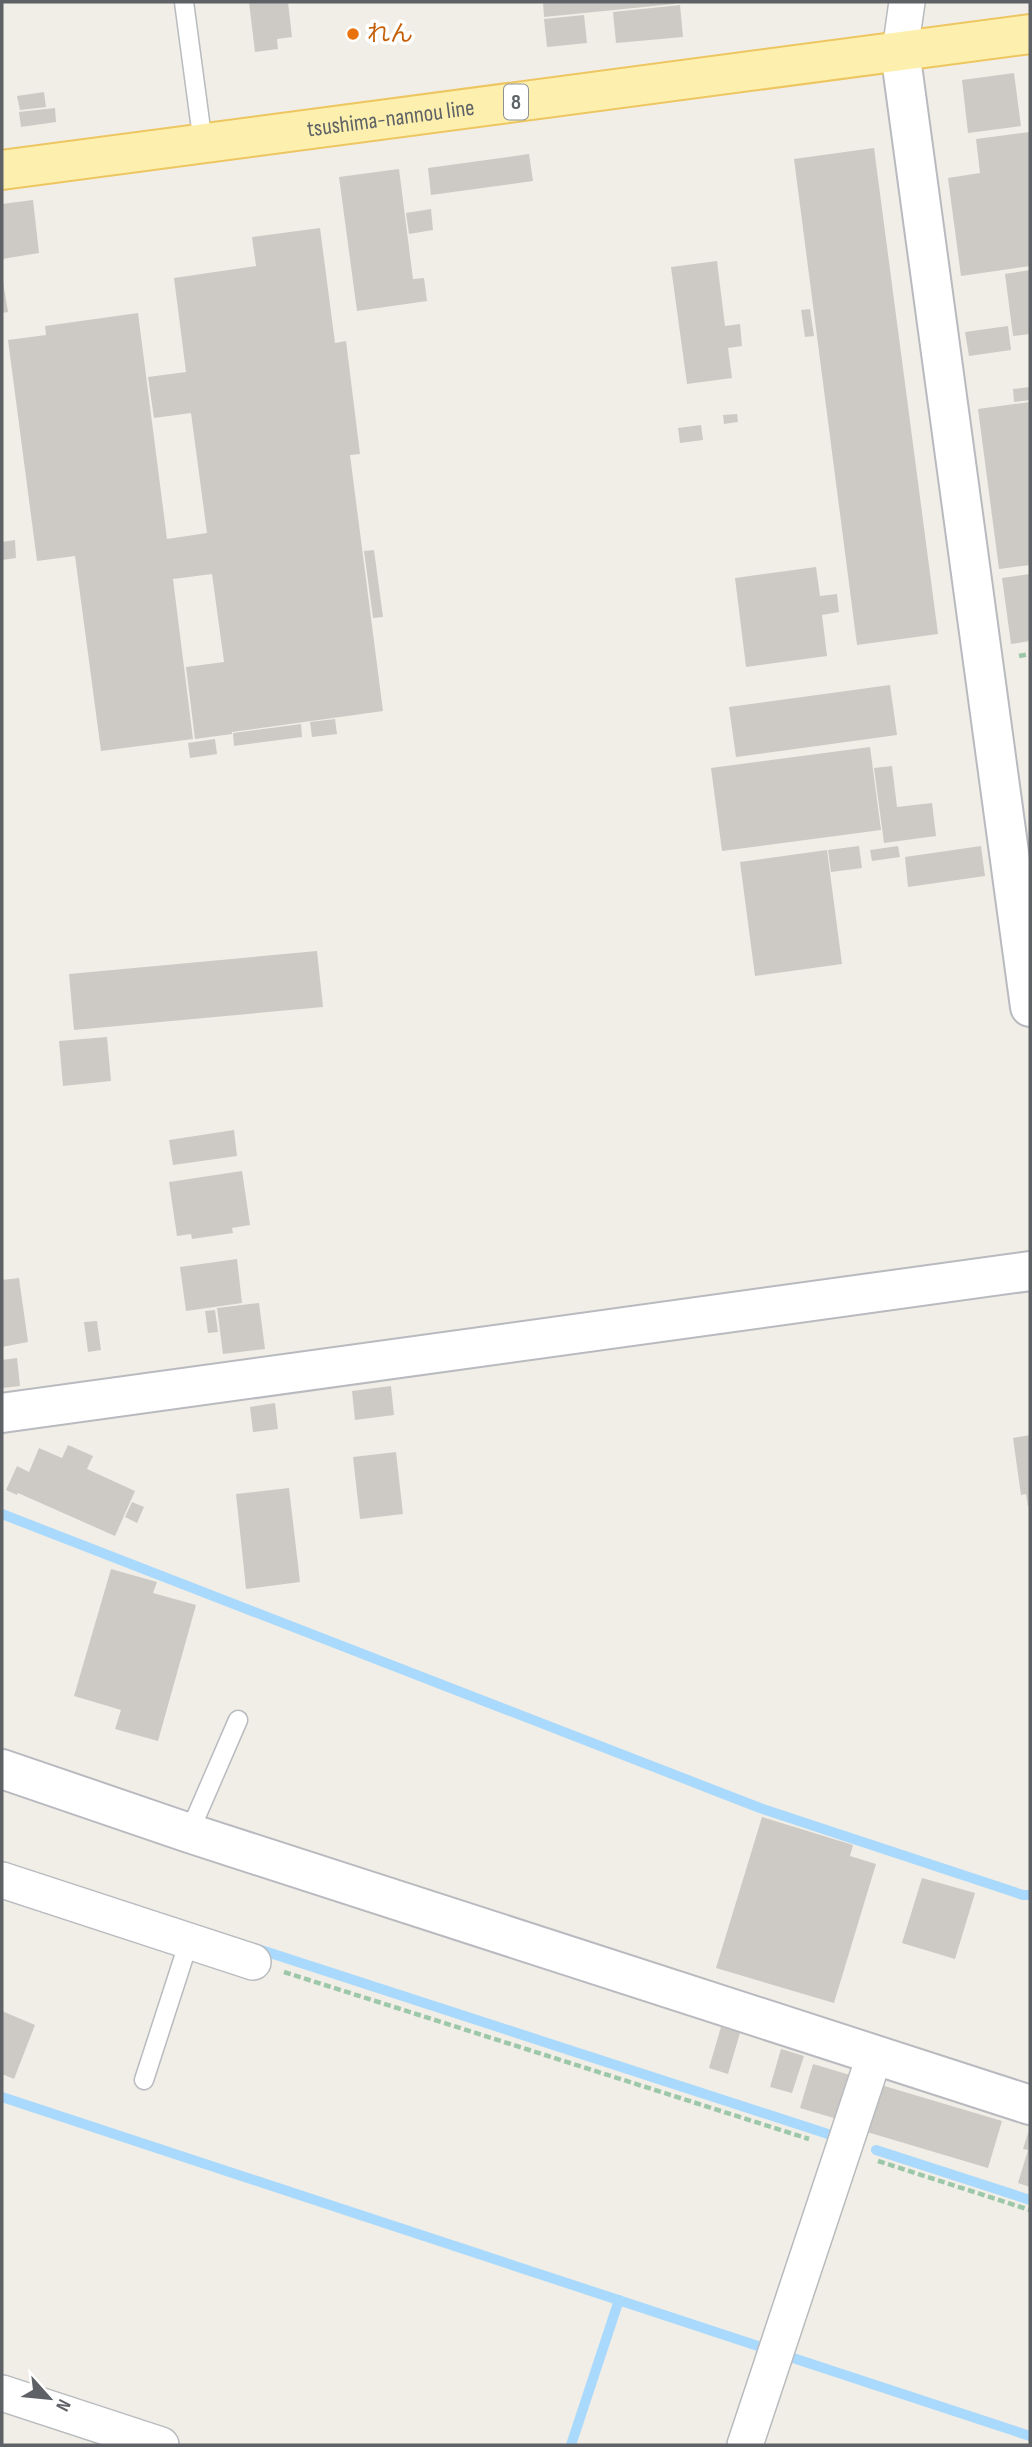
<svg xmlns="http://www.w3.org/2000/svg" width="1032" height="2447" font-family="'Sofia Sans Condensed','Noto Sans JP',sans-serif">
  <rect width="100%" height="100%" fill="#f0eee6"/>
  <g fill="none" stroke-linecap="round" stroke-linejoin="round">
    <!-- stream -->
    <g stroke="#a9d9fd" stroke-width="10">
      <polyline points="2,1514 760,1808 1023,1895 1030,1895"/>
      <polyline points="255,1948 828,2134"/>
      <polyline points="2,2097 761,2347"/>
      <polyline points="876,2150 1030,2200"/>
      <polyline points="787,2356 1030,2436"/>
      <polyline points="571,2445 619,2300"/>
    </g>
  </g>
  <!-- building -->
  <g fill="#cdcac5">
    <polygon points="249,2 288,2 292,37 277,39 278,49 255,52"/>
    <polygon points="543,2 674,2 674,4 544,17"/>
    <polygon points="680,5 683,37 616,43 613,12"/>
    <polygon points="584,15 587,43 547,47 544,19"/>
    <polygon points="1014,73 1021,126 968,133 962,80"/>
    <polygon points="44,92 46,107 20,110 17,96"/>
    <polygon points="55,108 56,122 21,127 19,112"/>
    <polygon points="1030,132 1030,266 961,276 948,178 980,173 976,139"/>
    <polygon points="874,148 938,634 857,645 794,159"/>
    <polygon points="529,154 533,181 431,195 428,168"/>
    <polygon points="399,169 413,279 424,278 427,301 357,311 339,177"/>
    <polygon points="33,200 39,253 2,259 2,204"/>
    <polygon points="431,209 433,230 409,234 406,213"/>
    <polygon points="320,228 335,343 346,341 360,454 350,455 383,711 232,732 232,734 195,739 186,667 224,662 212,574 173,579 193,739 101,751 75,556 37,561 8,340 46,335 45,326 138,313 167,539 207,533 191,413 154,418 148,377 186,372 174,278 256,266 252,237"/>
    <polygon points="717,261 725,326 740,324 742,346 728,348 732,378 687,384 671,267"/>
    <polygon points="1030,270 1030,334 1013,336 1005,274"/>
    <polygon points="2,275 8,312 2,313"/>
    <polygon points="810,309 814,336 805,337 801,310"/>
    <polygon points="1008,326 1011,350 969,356 965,332"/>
    <polygon points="1030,387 1030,400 1014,402 1013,389"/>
    <polygon points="1030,402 1030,565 999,569 978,409"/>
    <polygon points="737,414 738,422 724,424 723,415"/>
    <polygon points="701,425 703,440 680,443 678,428"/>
    <polygon points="15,540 16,558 2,560 2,542"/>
    <polygon points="374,550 383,617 373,618 364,551"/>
    <polygon points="816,567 820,596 837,594 839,612 822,615 827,656 746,667 735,578"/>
    <polygon points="1030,574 1030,641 1011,644 1002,578"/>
    <polygon points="890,685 897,735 736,757 729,707"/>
    <polygon points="335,719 337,734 312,737 310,722"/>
    <polygon points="301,724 302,737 234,746 233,733"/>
    <polygon points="215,739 217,754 190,758 188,743"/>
    <polygon points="870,747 881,830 722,851 711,768"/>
    <polygon points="892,766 897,807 932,803 936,836 884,843 874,768"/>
    <polygon points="859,846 862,868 831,872 828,850"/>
    <polygon points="898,846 900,857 872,861 870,850"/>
    <polygon points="981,846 985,876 908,887 905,857"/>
    <polygon points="827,850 842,964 755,976 740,862"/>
    <polygon points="317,951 323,1007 74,1030 69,974"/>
    <polygon points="107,1037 111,1081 63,1086 59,1041"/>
    <polygon points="234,1130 237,1156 173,1165 169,1140"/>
    <polygon points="242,1171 250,1225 232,1228 233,1233 192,1239 191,1234 177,1236 169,1182"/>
    <polygon points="237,1259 242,1303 186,1311 180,1267"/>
    <polygon points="19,1278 28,1342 2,1347 2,1280"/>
    <polygon points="259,1303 265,1349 223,1354 217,1308"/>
    <polygon points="215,1310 218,1332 208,1333 205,1311"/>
    <polygon points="97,1321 101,1350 88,1352 84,1322"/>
    <polygon points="17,1358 20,1386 2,1388 2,1360"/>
    <polygon points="391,1386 394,1415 355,1420 352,1391"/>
    <polygon points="275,1403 278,1429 253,1432 250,1407"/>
    <polygon points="1030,1435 1030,1506 1028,1506 1026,1494 1021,1495 1013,1438"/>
    <polygon points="68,1445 93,1456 87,1469 135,1491 115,1536 18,1493 17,1495 6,1490 17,1466 29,1472 39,1448 62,1458"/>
    <polygon points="396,1452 403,1514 360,1519 353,1457"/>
    <polygon points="289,1488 300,1582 246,1589 236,1494"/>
    <polygon points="132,1502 144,1507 137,1523 125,1517"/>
    <polygon points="111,1569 157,1582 153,1593 196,1605 158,1741 115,1729 121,1710 74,1696"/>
    <polygon points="762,1817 853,1845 850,1856 876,1864 834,2003 716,1968"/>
    <polygon points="922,1878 975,1893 955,1959 902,1943"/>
    <polygon points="2,2011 35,2025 14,2079 2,2074"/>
    <polygon points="721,2027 740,2033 728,2074 709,2068"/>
    <polygon points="781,2049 804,2056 792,2093 770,2087"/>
    <polygon points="813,2064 850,2075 837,2119 800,2108"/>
    <polygon points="881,2085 1002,2121 988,2168 867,2132"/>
    <polygon points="1030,2127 1030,2187 1018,2183 1028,2150 1023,2149"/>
  </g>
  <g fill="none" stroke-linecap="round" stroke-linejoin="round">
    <!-- lane casing -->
    <g stroke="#b8bbbf" stroke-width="21">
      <g id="lane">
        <polyline points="184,2 203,144"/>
        <polyline points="189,1833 238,1720"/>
        <polyline points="144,2080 189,1941"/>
      </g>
    </g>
    <!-- street casing -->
    <g stroke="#b8bbbf" stroke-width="38">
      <g id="street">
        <polyline points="900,51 907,2"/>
        <polyline points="2,1880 253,1962"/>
        <polyline points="2,2393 161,2445"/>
        <polyline points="745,2445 875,2054"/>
      </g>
    </g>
    <!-- secondary casing -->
    <g stroke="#b8babf" stroke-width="42">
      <g id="secondary">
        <polyline points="900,51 1030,1007"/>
        <polyline points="2,1413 1030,1271"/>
        <polyline points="2,1769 189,1833 1030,2105"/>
      </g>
    </g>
    <!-- primary casing -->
    <g stroke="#eec661" stroke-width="42">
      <g id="primary">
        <path id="s1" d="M2,170L1030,34"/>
      </g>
    </g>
    <!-- path -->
    <g stroke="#9dc7a9" stroke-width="4.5" stroke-dasharray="7 3.5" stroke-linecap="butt">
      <polyline points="1019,656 1030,654"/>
      <polyline points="284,1972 809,2139"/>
      <polyline points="878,2161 1030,2210"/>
    </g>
    <!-- lane -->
    <use href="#lane" stroke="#fff" stroke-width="18"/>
    <!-- street -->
    <use href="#street" stroke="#fff" stroke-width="35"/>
    <!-- secondary -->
    <use href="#secondary" stroke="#fff" stroke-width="38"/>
    <!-- primary -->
    <use href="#primary" stroke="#fdf0ae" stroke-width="38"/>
  </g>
  <!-- markers -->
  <circle fill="#e8710a" stroke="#fff" stroke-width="2.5" cx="353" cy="34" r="7"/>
  <g text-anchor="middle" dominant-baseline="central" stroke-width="7" stroke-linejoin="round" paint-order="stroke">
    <!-- shield labels -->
    <rect fill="#fff" stroke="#8e9194" stroke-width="2" x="504" y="84.5" width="24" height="35" rx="5"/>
    <g font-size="21" font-weight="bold" fill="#5e6266">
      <text x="516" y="102">8</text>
    </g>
    <!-- food labels -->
    <g font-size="23" fill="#c56008" stroke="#fff" text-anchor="start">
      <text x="367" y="34">れん</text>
    </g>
    <!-- street labels -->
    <g font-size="23" fill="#5e6266" stroke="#fff">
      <text stroke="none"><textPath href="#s1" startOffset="392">tsushima-nannou line</textPath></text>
    </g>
  </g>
  <!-- border -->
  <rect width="1032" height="2447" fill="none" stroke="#5e6266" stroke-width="7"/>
  <!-- north arrow -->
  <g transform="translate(49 2398) rotate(117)" stroke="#ffffff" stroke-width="5" paint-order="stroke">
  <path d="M0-5L12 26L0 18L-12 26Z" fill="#5e6266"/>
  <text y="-10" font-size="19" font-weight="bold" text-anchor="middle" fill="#5e6266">N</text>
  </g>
</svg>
